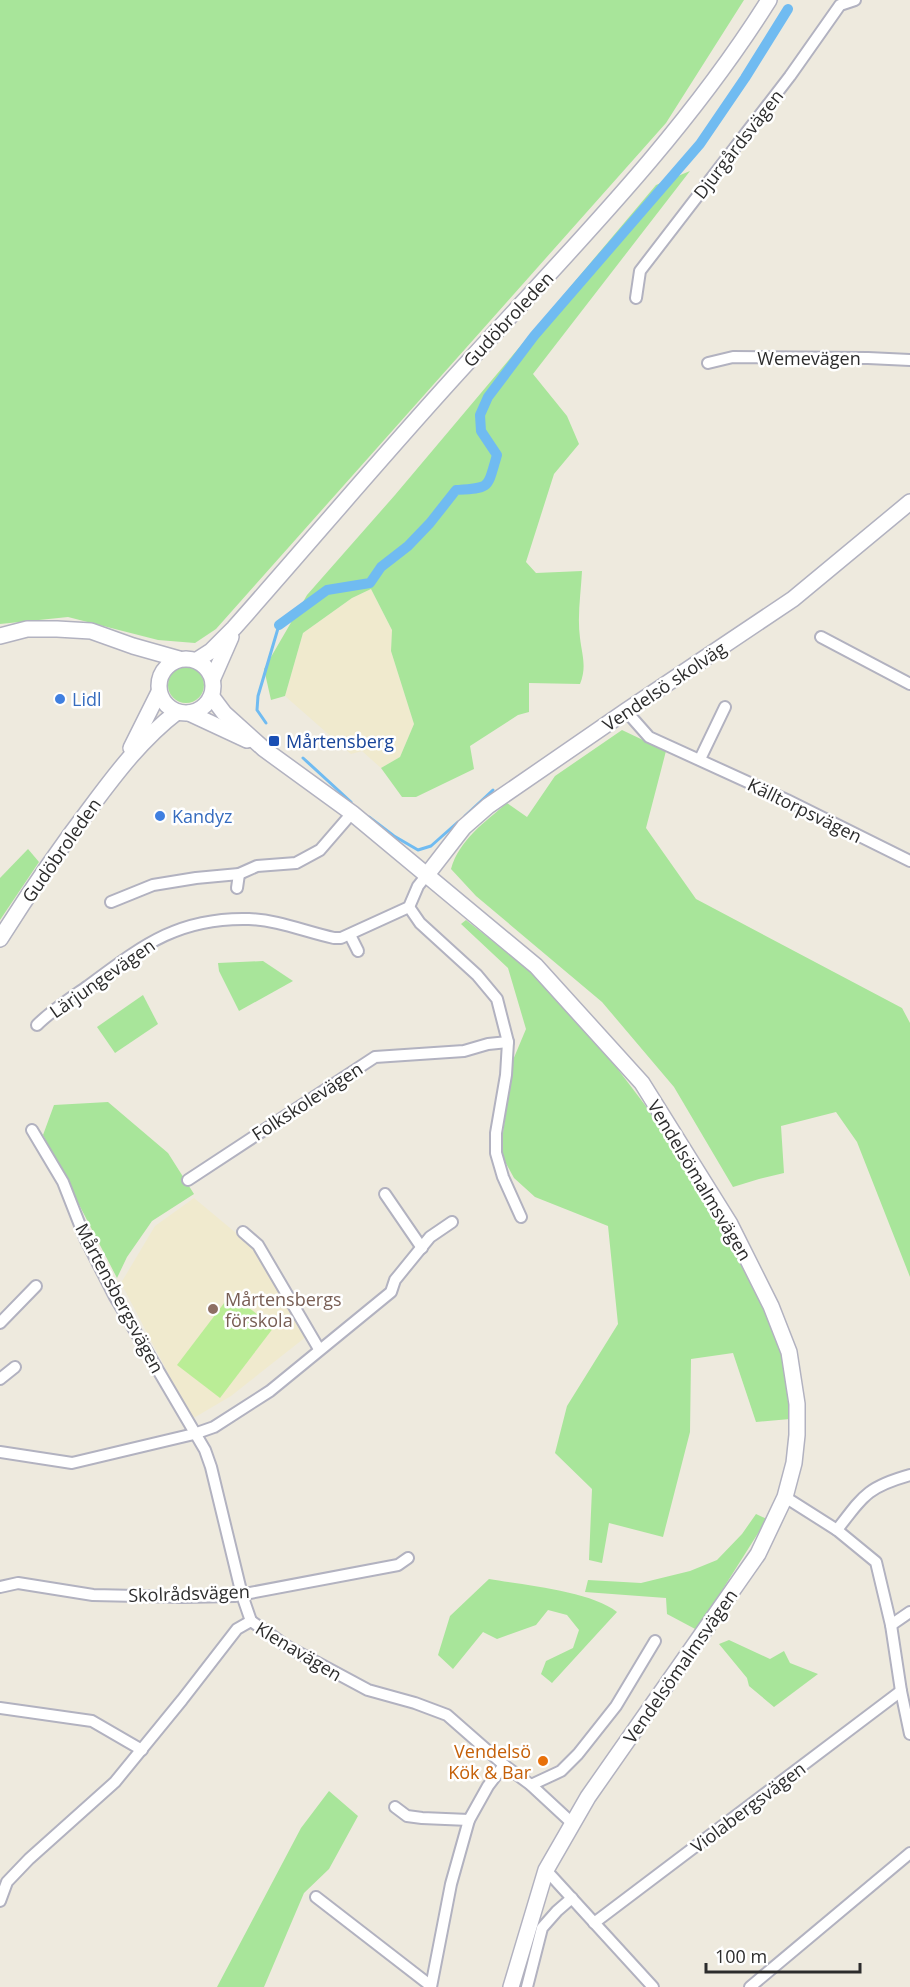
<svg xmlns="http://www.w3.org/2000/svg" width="910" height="1987" font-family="'Open Sans',sans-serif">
  <rect width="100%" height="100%" fill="#eeeade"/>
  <!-- education -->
  <g fill="#f0eace">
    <polygon points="371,589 392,630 391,651 414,724 400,757 381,768 362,751 351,754 285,696 303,633 352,598"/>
    <polygon points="194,1198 254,1248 307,1336 231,1396 192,1419 121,1283 155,1226"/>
  </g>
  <!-- green -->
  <g fill="#a8e59a">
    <polygon points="0,0 744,0 666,123 216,629 195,643 158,640 68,617 0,624"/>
    <path d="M690,171L533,374L567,416L579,444L554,474L526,562L536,573L582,571C581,592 577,616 580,638C582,655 587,667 580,684L529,683V712L518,715L470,746L474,769L416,797H402L381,768L400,757L414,724L391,651L392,630L371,589L352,598L303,633L285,696L271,700L264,669L307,595L395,495L656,185Z"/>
    <circle cx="186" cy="685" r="18"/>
    <path d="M622,730L666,751L646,828L696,899L902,1008L910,1023V1277L857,1142L836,1112L781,1126L784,1173L759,1179L733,1187L674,1087L602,1002L476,896L451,869C459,840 485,822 507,803L527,817L555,776Z"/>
    <polygon points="28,849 39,862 0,920 0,878"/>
    <polygon points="466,920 528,969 585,1026 645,1105 716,1215 764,1310 783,1358 790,1419 756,1422 733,1353 691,1359 690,1432 663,1537 609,1523 602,1563 589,1560 592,1489 555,1453 567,1406 618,1324 608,1226 535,1197 514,1178 502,1156 503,1133 513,1060 526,1029 508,968 461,924"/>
    <polygon points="263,961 293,981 239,1011 219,971 218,963"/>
    <polygon points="143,995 158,1024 115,1053 97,1027"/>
    <polygon points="108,1102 168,1153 194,1194 152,1221 127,1257 117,1278 43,1135 54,1105"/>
    <polygon points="756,1514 767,1519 697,1630 667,1614 666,1598 585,1592 588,1580 641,1583 690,1571 717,1560 742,1534"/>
    <path d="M489,1579C523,1585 591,1591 617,1612L552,1683L541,1674L546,1661L573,1648L579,1630L567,1615L548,1610L536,1625L497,1639L483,1632L453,1669L438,1655L450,1616Z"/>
    <polygon points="729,1640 770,1659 784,1651 790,1663 818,1674 774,1707 749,1686 747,1678 719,1644"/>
    <polygon points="329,1791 358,1816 329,1869 304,1893 264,1987 217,1987 301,1828"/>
  </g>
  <!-- pitch -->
  <polygon fill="#baed96" points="231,1294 274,1327 220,1398 177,1365"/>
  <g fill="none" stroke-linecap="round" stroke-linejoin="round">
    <!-- stream -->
    <g stroke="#70bbf1" stroke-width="3">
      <polyline points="266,723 257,710 258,696 279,625"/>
      <polyline points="303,758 351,802"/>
      <polyline points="465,816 493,790"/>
      <polyline points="369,817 394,836 418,850 431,846 458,822"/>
    </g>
    <!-- canal -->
    <path stroke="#70bbf1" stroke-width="10" d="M279,625L327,590L370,583L381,567L408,546L430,523L456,490C491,488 487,489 497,455L481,431L480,415L488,397L534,336L700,144L745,78L788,9"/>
    <!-- street casing -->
    <g stroke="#b2b2c0" stroke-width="14">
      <g id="street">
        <polyline points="636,298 640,271 790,76 840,5 855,0"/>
        <polyline points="708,363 733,357 868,358 910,360"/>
        <polyline points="821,637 910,684"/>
        <polyline points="626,711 649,737 787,800 910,861"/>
        <polyline points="700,759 725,707"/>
        <polyline points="237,888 239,874"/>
        <polyline points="111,902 153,885 196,878 239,874 257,866 296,863 320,850 352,813"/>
        <polyline points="409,907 420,923 477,975 497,999 508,1042 506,1075 496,1133 496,1153 503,1177 521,1217"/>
        <polyline points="350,935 358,951"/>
        <path d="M37,1025C52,1010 71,998 88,986C142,946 178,917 249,919C278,920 306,932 334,938H341L409,907L418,886L426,876"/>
        <polyline points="32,1130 63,1182 85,1238 115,1297 205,1450 211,1467 242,1595 251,1621"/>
        <polyline points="188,1180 375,1057 464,1051 488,1044 508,1042"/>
        <polyline points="385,1194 422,1248"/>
        <polyline points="243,1232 258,1245 319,1349"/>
        <polyline points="0,1323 36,1286"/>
        <polyline points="0,1379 15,1367"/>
        <polyline points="0,1452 72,1463 194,1434 214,1427 270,1391 391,1292 395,1280 430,1237 452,1222"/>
        <polyline points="785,1497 837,1530 876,1562 891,1625 901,1691 910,1734"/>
        <path d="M837,1530C863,1496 867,1487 910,1475"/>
        <polyline points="0,1587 18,1583 93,1595 183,1597 234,1596 398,1565 408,1558"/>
        <polyline points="891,1625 910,1612"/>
        <polyline points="0,1708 92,1721 142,1750"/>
        <polyline points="531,1785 561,1771 578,1754 616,1706 655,1641"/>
        <polyline points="395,1807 407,1816 422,1818 469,1820"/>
        <polyline points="546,1870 653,1987"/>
        <polyline points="316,1897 431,1986"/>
        <polyline points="0,1901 7,1882 29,1859 115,1782 182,1700 237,1629 251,1621 288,1647 368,1690 415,1703 447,1715 504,1765 531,1785 572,1823"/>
        <polyline points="594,1923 901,1691"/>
        <polyline points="431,1987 451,1884 469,1820 488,1786 504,1765"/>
        <polyline points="527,1987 542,1928 557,1911 572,1898"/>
        <polyline points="750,1987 910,1853"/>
      </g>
    </g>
    <!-- secondary casing -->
    <g stroke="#b2b2c0" stroke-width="18">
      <g id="secondary">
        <polyline points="0,636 27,629 57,629 91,631 133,646 179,659"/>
        <circle cx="186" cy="686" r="27"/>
        <path d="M197,660L211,651L234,628C312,540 388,449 468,362C574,246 685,134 769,0"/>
        <polyline points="213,678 231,637"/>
        <polyline points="212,697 224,713 264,749 352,813 536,966 642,1083 730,1224 771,1306 789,1352 797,1404 797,1435 794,1463 785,1497 758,1554 588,1797 546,1870 511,1987"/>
        <polyline points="189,713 247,740"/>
        <polyline points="131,748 159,692"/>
        <polyline points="426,876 464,827 488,806 626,711 793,599 910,502"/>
        <path d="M0,939C29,893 59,849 91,807C117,772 143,738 177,712"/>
      </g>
    </g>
    <!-- street -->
    <use href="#street" stroke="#fff" stroke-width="10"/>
    <!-- secondary -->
    <use href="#secondary" stroke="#fff" stroke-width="15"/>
  </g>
  <!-- markers -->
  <g fill="#3f7fe0" stroke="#fff" stroke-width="2">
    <circle cx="60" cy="699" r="6"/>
    <circle cx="160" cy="816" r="6"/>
  </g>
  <rect fill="#1a4fb4" stroke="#fff" stroke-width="2" x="268" y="735" width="12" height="12" rx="3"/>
  <circle fill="#8d6e63" stroke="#fff" stroke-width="2" cx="213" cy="1309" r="6"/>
  <circle fill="#e8710a" stroke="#fff" stroke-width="2" cx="543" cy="1761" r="6"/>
  <g text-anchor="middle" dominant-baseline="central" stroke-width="5" stroke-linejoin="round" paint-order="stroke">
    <!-- street labels -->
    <g font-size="18" fill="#2c2c2c" stroke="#fff">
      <text transform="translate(738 144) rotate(-52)">Djurgårdsvägen</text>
      <text transform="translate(508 319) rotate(-47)">Gudöbroleden</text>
      <text x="809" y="358">Wemevägen</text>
      <text transform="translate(664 686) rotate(-34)">Vendelsö skolväg</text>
      <text transform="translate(805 810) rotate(26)">Källtorpsvägen</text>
      <text transform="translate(61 850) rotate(-55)">Gudöbroleden</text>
      <text transform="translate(102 978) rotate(-35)">Lärjungevägen</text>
      <text transform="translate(307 1101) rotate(-33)">Folkskolevägen</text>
      <text transform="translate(700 1180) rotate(59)">Vendelsömalmsvägen</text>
      <text transform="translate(120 1298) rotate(62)">Mårtensbergsvägen</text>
      <text transform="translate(189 1593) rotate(-2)">Skolrådsvägen</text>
      <text transform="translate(299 1651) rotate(31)">Klenavägen</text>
      <text transform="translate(680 1666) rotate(-55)">Vendelsömalmsvägen</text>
      <text transform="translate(748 1807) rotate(-37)">Violabergsvägen</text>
    </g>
    <!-- shop labels -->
    <g font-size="18" fill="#366cbe" stroke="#fff" text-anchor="start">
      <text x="72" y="699">Lidl</text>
      <text x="172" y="816">Kandyz</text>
    </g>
    <!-- transit labels -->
    <g font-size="18" fill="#164399" stroke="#fff" text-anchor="start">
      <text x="286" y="741">Mårtensberg</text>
    </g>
    <!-- education labels -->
    <g font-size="18" fill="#785e54" stroke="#fff" text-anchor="start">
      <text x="225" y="1299">Mårtensbergs<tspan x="225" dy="21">förskola</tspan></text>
    </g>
    <!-- food labels -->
    <g font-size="18" fill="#c56008" stroke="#fff" text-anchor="end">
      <text x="531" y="1751">Vendelsö<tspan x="531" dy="21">Kök &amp; Bar</tspan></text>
    </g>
  </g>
  <!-- scale -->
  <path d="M706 1963v9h154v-9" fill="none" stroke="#2c2c2c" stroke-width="3"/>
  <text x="715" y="1963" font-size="18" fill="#2c2c2c" stroke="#ffffff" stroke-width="4.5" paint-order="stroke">100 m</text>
</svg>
